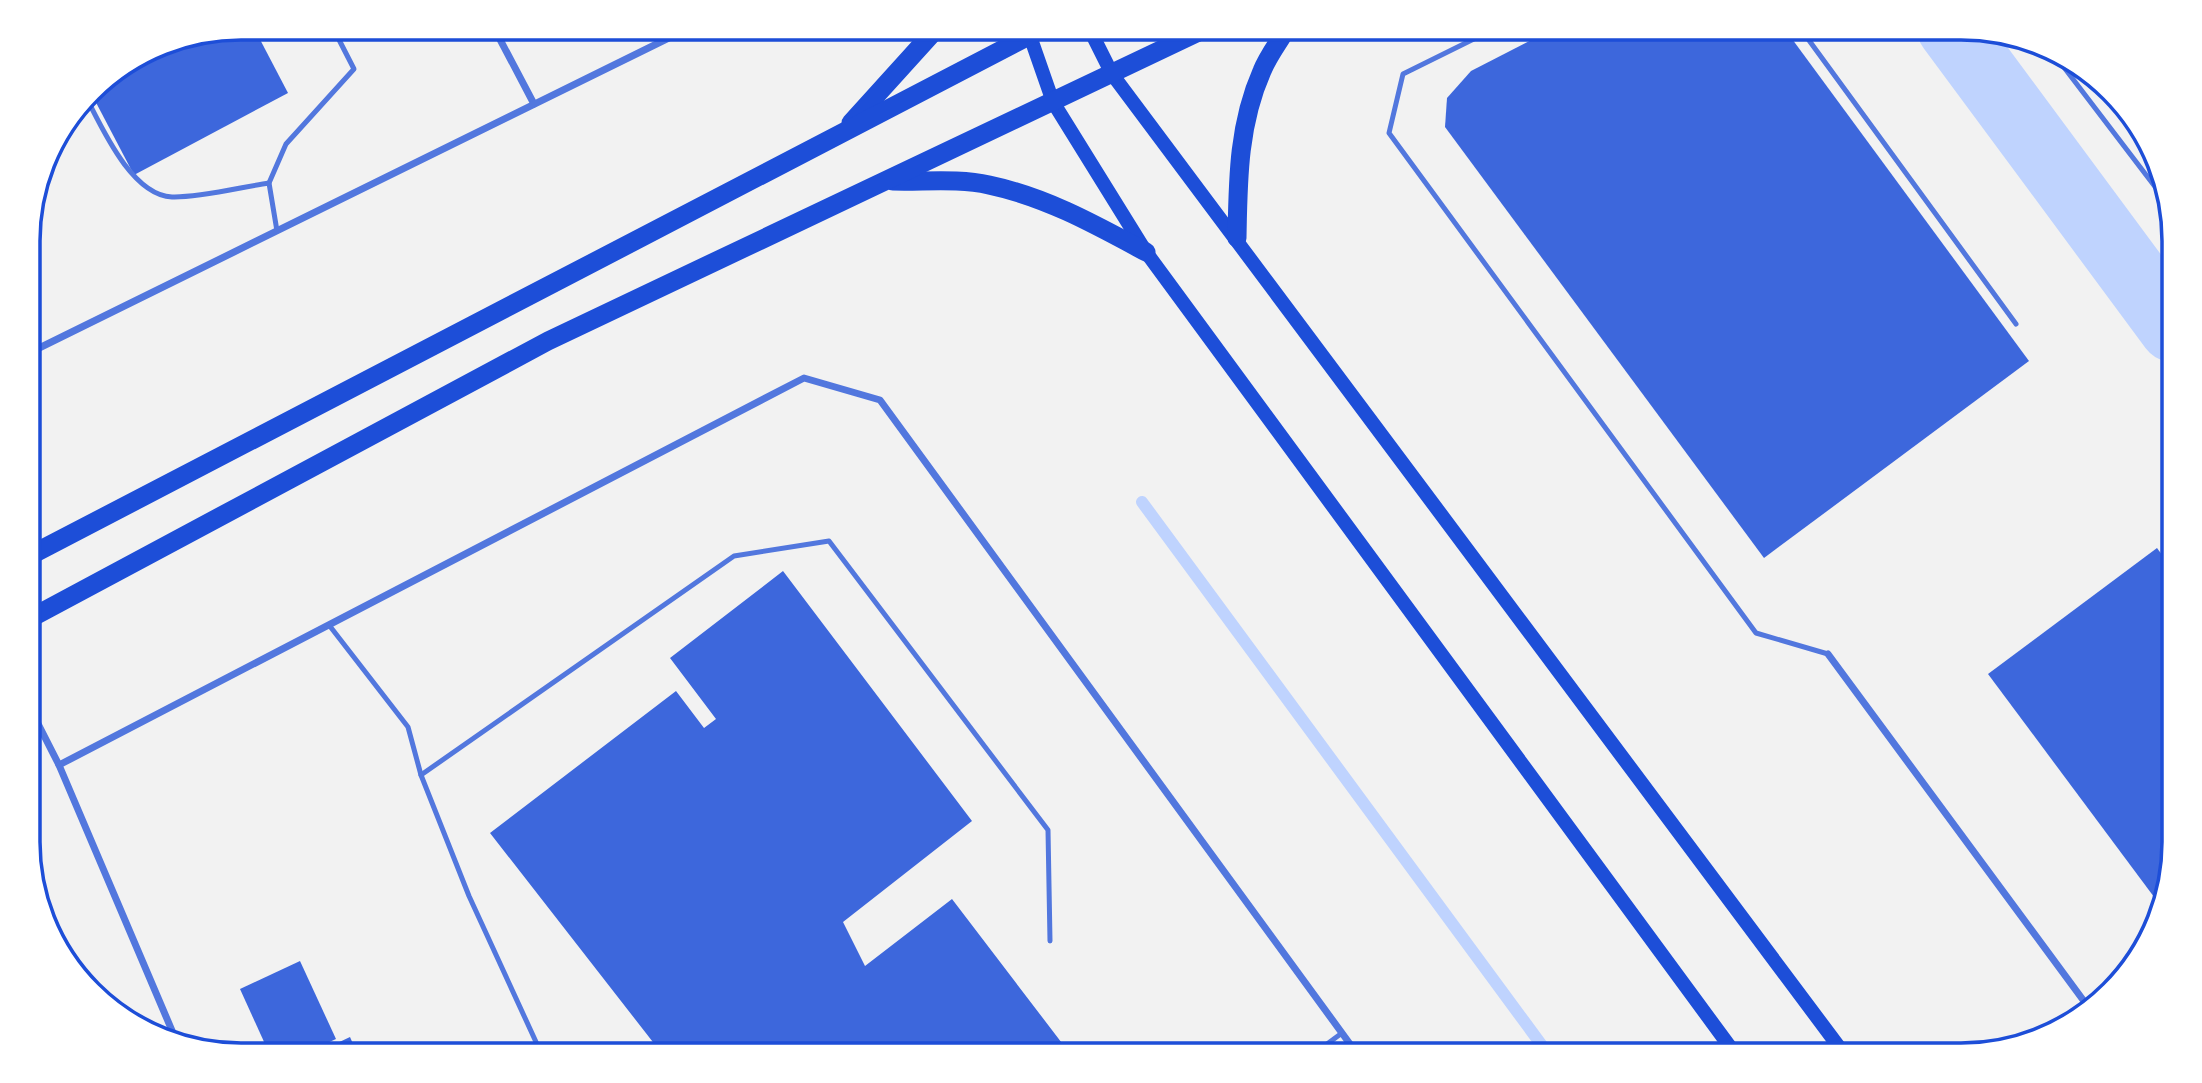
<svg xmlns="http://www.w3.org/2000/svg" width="2202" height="1083" font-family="'Archivo Narrow',sans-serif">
  <rect width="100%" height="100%" fill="#f2f2f2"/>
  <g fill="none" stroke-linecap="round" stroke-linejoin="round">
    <!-- stream -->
    <polyline stroke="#bfd3fe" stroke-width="12" points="1142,502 1549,1055"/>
    <!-- river -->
    <polyline stroke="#bfd3fe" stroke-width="68" points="1951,28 2173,328"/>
  </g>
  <!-- building -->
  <g fill="#3d67dc">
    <polygon points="241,28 254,28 288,93 134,175 91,93 100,81 160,44"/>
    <polygon points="1555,28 1784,28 2029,361 1764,558 1445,127 1447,98 1471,71"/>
    <polygon points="2157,548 2173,570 2174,843 2160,905 1988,674"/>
    <polygon points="783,571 972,821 843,922 865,966 952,899 1071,1055 663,1055 490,833 676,691 704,728 716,719 670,658"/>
    <polygon points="300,961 336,1039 301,1055 270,1055 240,989"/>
    <polygon points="350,1037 358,1055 312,1055"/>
  </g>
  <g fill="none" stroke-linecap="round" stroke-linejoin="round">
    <!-- service -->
    <g stroke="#5277de" stroke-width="5">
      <polyline points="1496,28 1403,74 1389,133 1756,633 1828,654"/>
      <polyline points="1800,28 2016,324"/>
      <polyline points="2050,49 2169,205"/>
      <path d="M87,99C103,130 132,195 172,197C198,198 242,187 269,183"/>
      <polyline points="277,231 269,183 286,144 354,69 333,28"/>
      <polyline points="329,625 408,727 421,775 469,896 542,1055"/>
      <polyline points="421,775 734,556 829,541 1048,830 1050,941"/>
      <polyline points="1312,1055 1342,1033"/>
    </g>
    <!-- minor -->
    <g stroke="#5277de" stroke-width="7">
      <polyline points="494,28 534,104"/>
      <polyline points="29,353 689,28"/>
      <polyline points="1828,654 2089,1008"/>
      <polyline points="30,708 59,765 176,1040"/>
      <polyline points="59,765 804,378 880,400 1358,1055"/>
    </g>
    <!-- secondary -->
    <g stroke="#1d4ed8" stroke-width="14">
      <polyline points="1089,28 1112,74 1845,1055"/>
      <polyline points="1030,36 1053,102 1146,252 1736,1055"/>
    </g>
    <!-- trunk -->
    <g stroke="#1d4ed8" stroke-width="19">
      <polyline points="851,123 937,28"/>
      <path d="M893,181C923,182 959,178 989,185C1046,197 1096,225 1146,252"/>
      <path d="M1237,238C1238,181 1238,125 1262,71C1268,56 1279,42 1287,28"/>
      <polyline points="29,556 1044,28"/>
      <polyline points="29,619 548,341 1207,28"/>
    </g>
  </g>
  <!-- crop -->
  <path d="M0 0H2202V1083H0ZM241 40H1961A201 201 0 0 1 2162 241V842A201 201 0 0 1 1961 1043H241A201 201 0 0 1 40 842V241A201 201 0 0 1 241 40Z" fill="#fff" fill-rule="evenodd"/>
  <path fill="none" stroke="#1d4ed8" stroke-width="3.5" d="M241 40H1961A201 201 0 0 1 2162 241V842A201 201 0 0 1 1961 1043H241A201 201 0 0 1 40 842V241A201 201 0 0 1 241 40Z"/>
</svg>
